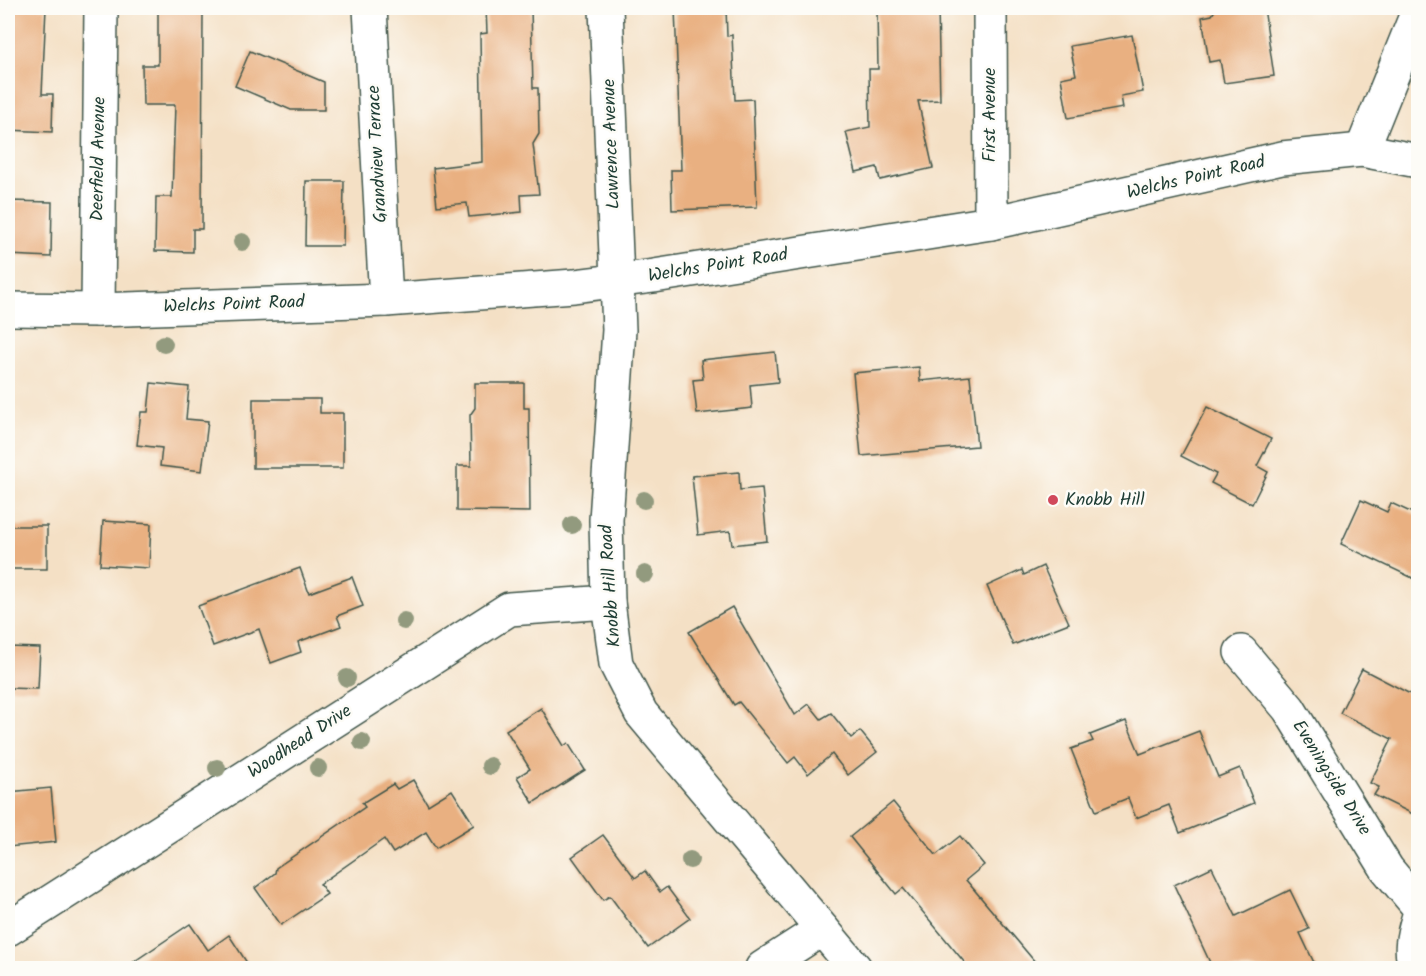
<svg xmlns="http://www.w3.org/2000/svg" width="1426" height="976" font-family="Kalam,sans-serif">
  <rect width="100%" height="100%" fill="#fdfcf7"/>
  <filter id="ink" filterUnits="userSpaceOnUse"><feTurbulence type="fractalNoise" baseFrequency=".0167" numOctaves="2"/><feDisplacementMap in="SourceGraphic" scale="12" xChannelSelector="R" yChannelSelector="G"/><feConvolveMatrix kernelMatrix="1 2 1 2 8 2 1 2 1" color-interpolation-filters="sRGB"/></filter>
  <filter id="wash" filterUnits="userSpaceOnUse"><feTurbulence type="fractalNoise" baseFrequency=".008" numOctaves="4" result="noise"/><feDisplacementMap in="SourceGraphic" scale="24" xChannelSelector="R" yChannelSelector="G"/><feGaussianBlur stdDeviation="1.35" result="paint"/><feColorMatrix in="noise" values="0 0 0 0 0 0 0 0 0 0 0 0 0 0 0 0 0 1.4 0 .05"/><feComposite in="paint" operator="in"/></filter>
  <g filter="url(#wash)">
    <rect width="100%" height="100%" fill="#f4e0c5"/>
    <g id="blocks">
      <!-- building -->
      <g fill="#e9b081">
        <polygon points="8,8 46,8 42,94 53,94 52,132 8,130"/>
        <polygon points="158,8 203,8 202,229 193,229 193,252 155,251 156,197 172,197 175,105 143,105 142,65 158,65"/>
        <polygon points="486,8 531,8 533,88 538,88 539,134 533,144 539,194 521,195 522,212 469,217 467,203 437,206 433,168 482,162 480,34 487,33"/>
        <polygon points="675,8 726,8 727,36 732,35 735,100 753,99 757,207 672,210 671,170 681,170"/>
        <polygon points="877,8 938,8 940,100 918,101 933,168 880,180 877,167 856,172 846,132 870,127 869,69 878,69"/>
        <polygon points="1235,8 1264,8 1274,76 1224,83 1220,60 1209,62 1202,17 1212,15 1215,10"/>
        <polygon points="1132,35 1143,92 1121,96 1123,108 1068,118 1061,78 1076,75 1070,46"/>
        <polygon points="250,51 324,82 324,110 291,110 235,86"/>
        <polygon points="306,181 344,181 343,246 305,246"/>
        <polygon points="8,201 52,202 51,257 8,255"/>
        <polygon points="775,352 778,382 750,385 752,408 697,414 693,380 703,379 701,360"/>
        <polygon points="919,367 920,381 970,376 977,446 861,456 853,373"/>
        <polygon points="151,383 189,387 186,419 208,421 202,471 160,466 162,448 137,445 141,412 148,412"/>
        <polygon points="475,383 524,383 524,408 529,408 530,512 457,511 457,466 471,466 470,415 475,408"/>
        <polygon points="253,399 320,399 320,413 343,413 343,468 253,468"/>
        <polygon points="1207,407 1271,439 1257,466 1268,472 1252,504 1211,483 1216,474 1181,456"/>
        <polygon points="739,472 740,490 762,488 767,541 732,545 730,531 698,535 692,476"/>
        <polygon points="1361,500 1387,512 1391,503 1419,516 1419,581 1341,544"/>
        <polygon points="103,521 151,524 149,568 100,565"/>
        <rect x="11" y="526" width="36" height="43"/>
        <polygon points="1043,566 1069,623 1013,645 987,586 1022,570 1024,575"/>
        <polygon points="300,568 309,593 352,577 363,606 337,616 341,626 298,642 301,652 271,663 259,629 213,646 198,606"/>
        <polygon points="732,607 795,715 809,704 821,719 831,713 851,738 860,731 877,752 848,775 832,754 808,774 795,757 788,763 739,702 734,705 689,632"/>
        <polygon points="8,647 40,648 38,689 8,688"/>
        <polygon points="1362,669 1414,696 1419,687 1419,817 1374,795 1379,787 1370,783 1392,739 1340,713"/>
        <polygon points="541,708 564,746 568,743 585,770 533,803 517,777 530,769 506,730"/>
        <polygon points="1126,721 1140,754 1199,731 1218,777 1240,768 1254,803 1180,833 1169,805 1136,818 1128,798 1096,811 1071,749 1093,741 1090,735"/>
        <polygon points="413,780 428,805 452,790 474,825 436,848 426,832 393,853 384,839 320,884 327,894 281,925 255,888 275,873 276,868 365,807 362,803 393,784 397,789"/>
        <polygon points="51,788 56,842 8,847 8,792"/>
        <polygon points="893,802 936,855 960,836 984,865 966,880 1041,969 970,969 903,888 896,894 850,837"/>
        <polygon points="603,835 635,878 645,871 660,892 667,887 690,918 648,948 610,896 603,900 572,857"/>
        <polygon points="1212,867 1236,916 1290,890 1309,929 1300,933 1317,969 1213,969 1174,885"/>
        <polygon points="190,924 208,950 229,935 251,969 123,969"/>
      </g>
    </g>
  </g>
  <g filter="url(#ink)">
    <use href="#blocks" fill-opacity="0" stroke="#3f554a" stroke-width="1.5"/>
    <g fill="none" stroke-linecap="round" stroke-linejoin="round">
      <!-- minor casing -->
      <g stroke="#3f554a" stroke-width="36">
        <g id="minor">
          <polyline points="370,8 386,300"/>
          <polyline points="606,8 619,330 606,520 608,602 616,664 641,713 855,968"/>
          <polyline points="990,8 991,223"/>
          <polyline points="1362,150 1418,11"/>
          <polyline points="98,310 101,8"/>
          <polyline points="1241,652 1289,709 1387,869 1418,906"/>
          <polyline points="8,929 509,609 608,602"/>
          <polyline points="762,968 822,929"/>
          <path d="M1416,968C1409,952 1413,935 1418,919"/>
        </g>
      </g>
      <!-- major casing -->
      <g stroke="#3f554a" stroke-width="36">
        <polyline id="major" points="8,309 98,310 386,300 574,286 654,276 991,223 1282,158 1362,150 1418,161"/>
      </g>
      <!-- minor -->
      <use href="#minor" stroke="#fff" stroke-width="33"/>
      <!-- major -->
      <use href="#major" stroke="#fff" stroke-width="33"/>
    </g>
    <!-- trees -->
    <g fill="#929a7e">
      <circle cx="242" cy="242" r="9"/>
      <circle cx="164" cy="344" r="9"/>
      <circle cx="644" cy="500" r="9"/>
      <circle cx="572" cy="525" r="9"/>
      <circle cx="645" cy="574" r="9"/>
      <circle cx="404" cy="621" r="9"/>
      <circle cx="347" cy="678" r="9"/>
      <circle cx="362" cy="742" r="9"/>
      <circle cx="490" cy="766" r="9"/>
      <circle cx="217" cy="768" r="9"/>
      <circle cx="318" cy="768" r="9"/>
      <circle cx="690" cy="860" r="9"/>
    </g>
  </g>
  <!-- markers -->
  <circle fill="#d1495b" stroke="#fdfcf7" stroke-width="2" cx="1053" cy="500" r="6"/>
  <g text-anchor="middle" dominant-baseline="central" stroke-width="5" stroke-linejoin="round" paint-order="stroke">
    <!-- street labels -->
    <g font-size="18" fill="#1f3d34" stroke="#fdfcf7">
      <text transform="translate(990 115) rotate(-90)">First Avenue</text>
      <text transform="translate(612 144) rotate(-92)">Lawrence Avenue</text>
      <text transform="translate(378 154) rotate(-93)">Grandview Terrace</text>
      <text transform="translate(99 159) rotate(-89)">Deerfield Avenue</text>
      <text transform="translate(1196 178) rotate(-13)">Welchs Point Road</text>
      <text transform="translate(718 266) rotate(-9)">Welchs Point Road</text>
      <text transform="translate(234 305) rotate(-2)">Welchs Point Road</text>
      <text transform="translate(611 586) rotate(-94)">Knobb Hill Road</text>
      <text transform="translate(300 742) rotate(-33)">Woodhead Drive</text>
      <text transform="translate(1331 778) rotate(58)">Eveningside Drive</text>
    </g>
    <!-- poi labels -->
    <g font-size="18" fill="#1f3d34" stroke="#fdfcf7" text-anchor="start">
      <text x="1065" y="500">Knobb Hill</text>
    </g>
  </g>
  <!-- margin -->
  <rect width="1426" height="976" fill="none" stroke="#fdfcf7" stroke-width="30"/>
</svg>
